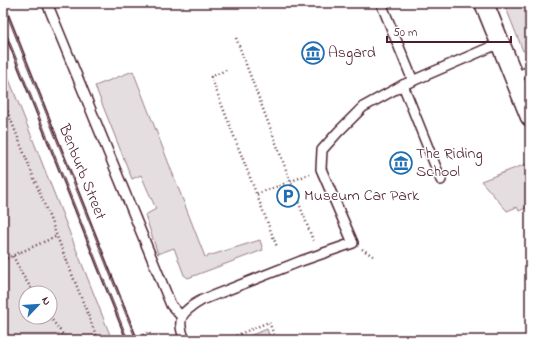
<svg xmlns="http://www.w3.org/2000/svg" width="533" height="343" font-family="'Indie Flower',sans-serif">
  <rect width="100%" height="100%" fill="#fff"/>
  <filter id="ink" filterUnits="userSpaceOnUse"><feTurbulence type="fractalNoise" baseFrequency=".025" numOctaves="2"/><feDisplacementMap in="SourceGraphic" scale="8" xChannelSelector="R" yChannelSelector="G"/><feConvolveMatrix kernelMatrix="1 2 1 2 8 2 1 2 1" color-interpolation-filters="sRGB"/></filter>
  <g filter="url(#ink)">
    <!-- green -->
    <g fill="#e5dee0" stroke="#987e86" fill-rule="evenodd">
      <polygon points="504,3 530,3 530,48 523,51"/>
      <path d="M3,65L5,69L112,340H3ZM26,293H50V317H26Z"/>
      <polygon points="133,71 205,257 260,240 263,250 188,278 184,275 174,248 158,254 145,215 156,209 141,175 132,179 95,86"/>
      <polygon points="529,163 530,166 530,206 519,211 517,207 507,211 481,181"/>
      <polygon points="267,329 271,340 239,340"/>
    </g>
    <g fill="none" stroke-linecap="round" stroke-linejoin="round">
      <!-- service casing -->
      <g stroke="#4a1f2b" stroke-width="12">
        <g id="service">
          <polyline points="47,3 171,305 181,316"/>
          <polyline points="381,3 413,81"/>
          <polyline points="3,15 132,340"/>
          <polyline points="514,77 530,71"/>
          <polyline points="403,85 441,180"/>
          <path d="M185,340C175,317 183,311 202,300L301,261L353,243L321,169L322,150L338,132L363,107L403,85L500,43"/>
        </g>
      </g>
      <!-- minor casing -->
      <g stroke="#4a1f2b" stroke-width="21">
        <polyline id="minor" points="484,3 530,117"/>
      </g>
      <!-- path -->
      <g stroke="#4a1f2b" stroke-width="2.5" stroke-dasharray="1 3" stroke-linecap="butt">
        <polyline points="526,3 530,13"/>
        <polyline points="236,38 314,243"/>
        <polyline points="3,70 10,67"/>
        <polyline points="226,70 211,77 277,247"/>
        <polyline points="3,100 98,340"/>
        <polyline points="257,194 310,174"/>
        <polyline points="362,249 373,256"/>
        <polyline points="13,256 22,274 34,293"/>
        <polyline points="3,260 57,236"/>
        <polyline points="50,317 67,340"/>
        <polyline points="143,335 149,332 152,340"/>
        <polyline points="225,340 269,322 276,340"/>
      </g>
      <!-- service -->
      <use href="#service" stroke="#fff" stroke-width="9"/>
      <!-- minor -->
      <use href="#minor" stroke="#fff" stroke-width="18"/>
      <!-- tram -->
      <g stroke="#4a1f2b" stroke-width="1">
        <polyline points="3,5 136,340"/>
        <polyline points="3,25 128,340"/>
      </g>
    </g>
  </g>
  <!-- icons -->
  <defs>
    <g id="museum-ring" transform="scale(1.15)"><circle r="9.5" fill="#fff" stroke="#1f6fb2" stroke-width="1.5"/><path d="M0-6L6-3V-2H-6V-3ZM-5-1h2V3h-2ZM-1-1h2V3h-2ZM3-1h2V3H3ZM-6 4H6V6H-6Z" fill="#1f6fb2"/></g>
    <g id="parking-ring" transform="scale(1.15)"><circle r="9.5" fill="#fff" stroke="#1f6fb2" stroke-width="1.5"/><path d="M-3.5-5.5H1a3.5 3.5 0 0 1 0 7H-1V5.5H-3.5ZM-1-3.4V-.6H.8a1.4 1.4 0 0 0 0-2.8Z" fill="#1f6fb2"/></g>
  </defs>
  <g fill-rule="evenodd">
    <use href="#museum-ring" x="313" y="53"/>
    <use href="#museum-ring" x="401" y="163"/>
    <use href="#parking-ring" x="288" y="196"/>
  </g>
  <g text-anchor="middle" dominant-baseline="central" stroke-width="3" stroke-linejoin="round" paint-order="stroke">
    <!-- poi labels -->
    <g font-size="16" fill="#4a1f2b" stroke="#fff" text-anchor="start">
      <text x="328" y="53">Asgard</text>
      <text x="416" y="154">The Riding<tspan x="416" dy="18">School</tspan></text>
      <text x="304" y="196">Museum Car Park</text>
    </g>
    <!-- street labels -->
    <g font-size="16" fill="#4a1f2b" stroke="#fff">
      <text transform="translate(82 172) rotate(68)">Benburb Street</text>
    </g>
  </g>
  <!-- margin -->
  <rect width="533" height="343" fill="none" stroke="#fff" stroke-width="16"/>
  <rect x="8" y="8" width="517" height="327" fill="none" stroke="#4a1f2b" stroke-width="1.5" filter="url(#ink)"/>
  <!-- north arrow -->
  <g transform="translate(38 305) rotate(65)"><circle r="19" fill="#ffffff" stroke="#b7a5aa"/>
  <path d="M0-3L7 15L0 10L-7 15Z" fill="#1f6fb2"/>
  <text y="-6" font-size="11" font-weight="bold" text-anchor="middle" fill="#4a1f2b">N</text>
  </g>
  <!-- scale -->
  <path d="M387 36v6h124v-6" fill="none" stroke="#4a1f2b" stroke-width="2"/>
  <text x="393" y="36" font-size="12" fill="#4a1f2b" stroke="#ffffff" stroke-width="3" paint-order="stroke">50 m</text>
</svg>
